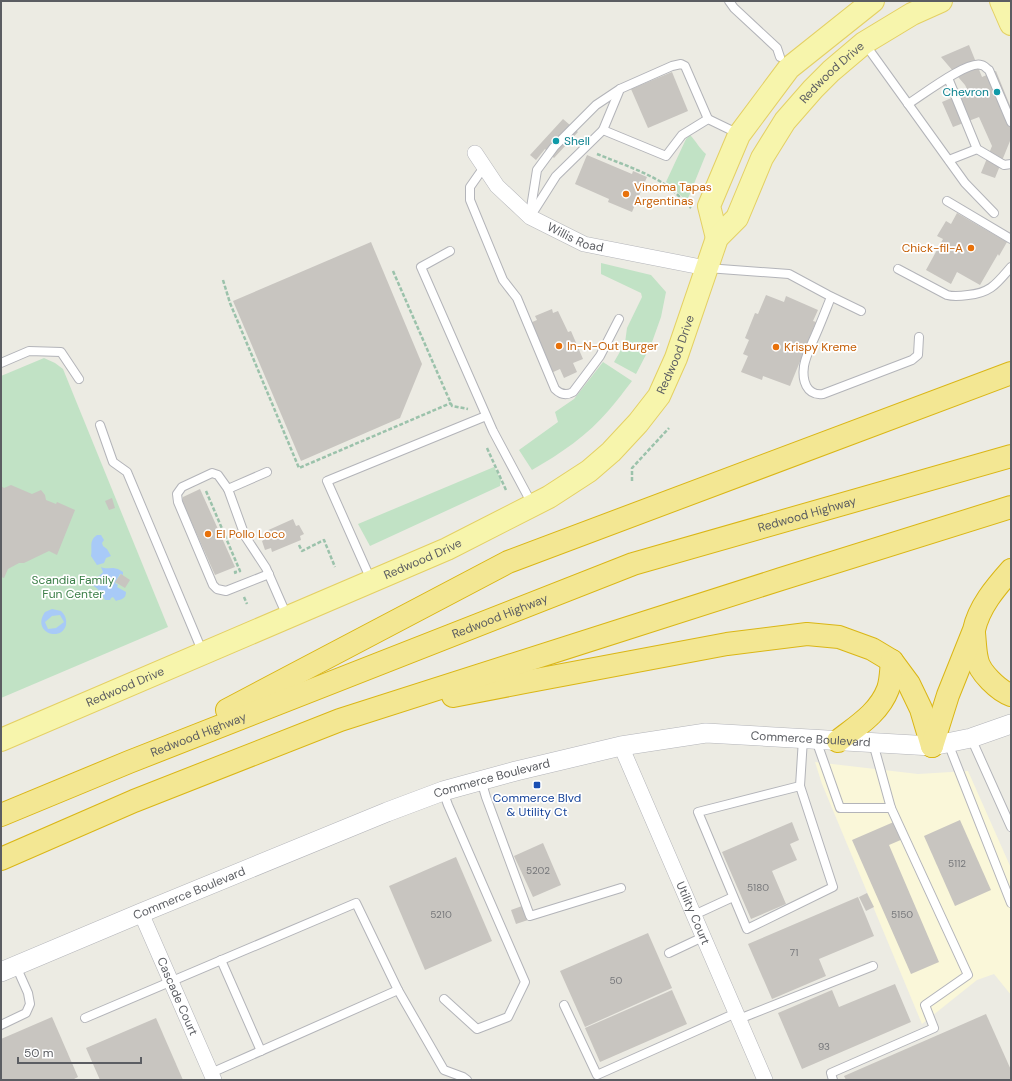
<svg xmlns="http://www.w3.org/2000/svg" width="1012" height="1081" font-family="'DM Sans',sans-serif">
  <rect width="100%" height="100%" fill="#ecebe3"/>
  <!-- commercial -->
  <polygon fill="#faf7d9" points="815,762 918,774 968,771 1011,868 1011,995 994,974 977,980 922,1024 822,784"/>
  <!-- green -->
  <g fill="#c1e2c5">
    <path d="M690,135C696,141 699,148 706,154L687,201C679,195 674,187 666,182L686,139Z"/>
    <polygon points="601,263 651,275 666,292 661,317 651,345 636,374 614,362 625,343 627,328 642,297 641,293 601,274"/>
    <polygon points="44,358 55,363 63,369 168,627 1,698 1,376"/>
    <path d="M603,362L632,381C624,391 617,401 609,410C588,435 560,454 532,470L519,450L558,422L555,412L574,399Z"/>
    <polygon points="494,467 501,480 500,486 370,546 358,524"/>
  </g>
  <!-- water -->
  <g fill="#a8caf7" fill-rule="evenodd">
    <path d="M97,535H101L104,540L102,543L103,546L107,549L111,556L106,558L104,563L97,565L91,556C93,548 88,541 97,535Z"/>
    <path d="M101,567C109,571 112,564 123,572V575L120,574L115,583L118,585L117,587L126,592C126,600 120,599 116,601L113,597L111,598L110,600H105C101,591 94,583 84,584V579C93,575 96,581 103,572Z"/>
    <path d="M52,609L61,611C65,615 67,619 66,625C61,643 31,632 45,612ZM60,615L64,622L56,628L48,629L45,622L52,616Z"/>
  </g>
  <!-- building -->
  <g fill="#c8c5c0">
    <polygon points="969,45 982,77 996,71 1011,108 1011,140 1010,141 995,178 981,173 992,146 979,117 953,127 942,102 968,91 965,85 941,57"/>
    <polygon points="672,72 688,111 648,128 631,89"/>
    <polygon points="563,119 578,132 554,158 545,149 536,160 530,155"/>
    <polygon points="587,155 632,174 633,171 647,177 632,212 608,202 609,199 575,184"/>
    <polygon points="957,213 1007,242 999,256 998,254 980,285 957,272 951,284 926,270 943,239 937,236 946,221 951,224"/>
    <polygon points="371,242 422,364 400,418 301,461 233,301"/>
    <polygon points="766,295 784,302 786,296 818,310 813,321 816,322 790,386 763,376 762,380 741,372 748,356 743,354 749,340 745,338 755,313 758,314"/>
    <polygon points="552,309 553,313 558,311 568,332 571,331 583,359 573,363 577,372 564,378 560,369 551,373 530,323 537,320 535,316"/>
    <polygon points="11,485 32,494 41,490 45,495 46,500 56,504 57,502 75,510 57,555 49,551 24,563 19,563 8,569 4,578 1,577 1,486 4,488"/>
    <polygon points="200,489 235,567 215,575 182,501 183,497"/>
    <polygon points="112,498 115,508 109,510 105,501"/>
    <polygon points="293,519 296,526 299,525 304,534 300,536 301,540 272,552 271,548 265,550 262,541 267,538 264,532"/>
    <polygon points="121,574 130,580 125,588 115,582"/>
    <polygon points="960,820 991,890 955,906 924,836"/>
    <polygon points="896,821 903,839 889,845 939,962 911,974 852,840"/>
    <polygon points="792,822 799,840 790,844 797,860 772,871 786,904 751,919 722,852"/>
    <polygon points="543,843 561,885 533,897 514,856"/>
    <polygon points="456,857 492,941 425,970 389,886"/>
    <polygon points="867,893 874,907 866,911 859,897"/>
    <polygon points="858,897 874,936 819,959 826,976 772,999 748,944"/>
    <polygon points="522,906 528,920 516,924 511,910"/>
    <polygon points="648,933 672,988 585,1027 560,971"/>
    <polygon points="895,984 911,1022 802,1069 778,1013 832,990 839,1007"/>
    <polygon points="672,990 687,1024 600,1062 585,1028"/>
    <polygon points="986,1014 1011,1070 1011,1080 846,1080 844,1076"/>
    <polygon points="52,1017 78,1077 72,1080 1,1080 1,1039"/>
    <polygon points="156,1018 183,1080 100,1080 86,1048"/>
  </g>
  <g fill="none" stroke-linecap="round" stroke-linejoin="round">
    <!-- service casing -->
    <g stroke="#b3b4b9" stroke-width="10">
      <g id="service">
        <polyline points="729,1 734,8 777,48 780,57"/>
        <polyline points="865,44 965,183 994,213"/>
        <polyline points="948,78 977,149 1004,165 1011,164"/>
        <path d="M908,104C921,96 968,60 981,65C984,65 987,69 989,70L1011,122"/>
        <polyline points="603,130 620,89 672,66 681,64 685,66 708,119"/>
        <polyline points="949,160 977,149"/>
        <path d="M484,167L470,187V200L503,280L517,298L555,389C560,394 566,396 573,392L600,356L619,319"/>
        <polyline points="947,201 1011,239"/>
        <polyline points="530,214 537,170 554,147 596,105 620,89"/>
        <polyline points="530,217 556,176 603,130 666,156 682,135 708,119 739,134"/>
        <polyline points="450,251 421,267 493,431 532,504"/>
        <polyline points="707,268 789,274 828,295 861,311"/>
        <path d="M898,269L947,295C954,297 961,296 968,295C991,293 997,283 1011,267"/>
        <path d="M831,297C825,312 819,328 812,343C809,350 805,359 804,366C802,380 806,396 823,394L912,360L918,355L919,337"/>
        <polyline points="1,363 29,351 61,352 79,379"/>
        <polyline points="100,425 113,462 127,472 203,653"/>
        <polyline points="267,472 228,489 245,536 266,568 287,616"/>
        <polyline points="228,489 218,475 212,473 182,487 177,494 178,502 213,585 217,589 226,591 269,574"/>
        <polyline points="371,580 327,481 486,416"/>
        <polyline points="971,738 1011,827"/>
        <polyline points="816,740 840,808 891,808"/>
        <polyline points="948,743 1011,903"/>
        <polyline points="481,780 486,797 530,916 621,888"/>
        <polyline points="800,786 833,887 747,929 698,812 800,786 803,739"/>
        <polyline points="443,791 448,805 525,982 508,1017 477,1029 444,999"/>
        <polyline points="694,915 733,897"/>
        <polyline points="669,953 703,937"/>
        <polyline points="221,960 261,1051"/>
        <polyline points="398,990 444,1070 463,1077 467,1080"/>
        <polyline points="564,1005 597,1075 736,1013"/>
        <polyline points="85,1018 356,903 398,990 211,1073"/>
        <polyline points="739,1019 873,966"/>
        <polyline points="1,1025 26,1013 30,1004 28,993 16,966"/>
        <polyline points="833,1080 831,1073 934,1028 925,1005 968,975 891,808 873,743"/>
      </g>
    </g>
    <!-- minor casing -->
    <g stroke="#b3b4b9" stroke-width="16">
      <g id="minor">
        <path id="s1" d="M475,153L497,186L530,217L584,244L706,268"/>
        <path id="s2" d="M621,746L765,1080"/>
        <path id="s3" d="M141,913L214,1080"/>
      </g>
    </g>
    <!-- tertiary casing -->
    <g stroke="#b3b4b9" stroke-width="20">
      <g id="tertiary">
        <path id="s4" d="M1,972L141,913L387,812L443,791L516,771L621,746L706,733L932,746L971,738L1011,724"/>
      </g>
    </g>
    <!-- primary casing -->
    <g stroke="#e4d064" stroke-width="24">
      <g id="primary">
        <polyline points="1001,1 1011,24"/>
        <polyline points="717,238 709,206 739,135 789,68 873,1"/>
        <path id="s5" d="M1,740L447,549L549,497L589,471L611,452L638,423L659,396L676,358L717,238L737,218L762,158L785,121L813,89L831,71L864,43L912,14L941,1"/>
      </g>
    </g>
    <!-- motorway casing -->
    <g stroke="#dab615" stroke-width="24">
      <g id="motorway">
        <path d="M974,633C975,642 975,651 977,659C979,672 999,691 1011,695"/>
        <polyline points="453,696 525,682 727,644 807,634 839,637 872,649 892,661 909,684 921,709 932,746"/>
        <polyline points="227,710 508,562 1011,373"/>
        <path d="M838,741C857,726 879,713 888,689C891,681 891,670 892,661"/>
        <path d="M932,746L948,695L974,630C979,607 995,588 1011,570"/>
        <path id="s6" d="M1,815L129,762L633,564L1011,456"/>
        <polyline points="1,859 134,801 340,720 781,579 1011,507"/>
      </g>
    </g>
    <!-- path -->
    <g stroke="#9bc2ab" stroke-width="2.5" stroke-dasharray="4 2" stroke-linecap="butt">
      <path d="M597,154C619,163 652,174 670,188C678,194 683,202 691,208"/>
      <polyline points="393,271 452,406 468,409"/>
      <polyline points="223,280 230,303 299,468 451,403"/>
      <polyline points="487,448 506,490"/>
      <polyline points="632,481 632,468 669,428"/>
      <polyline points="206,491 240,571 235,572 236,575"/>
      <polyline points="299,545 302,551 324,540 335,567"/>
      <polyline points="244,597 247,604"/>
    </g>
    <!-- service -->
    <use href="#service" stroke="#fff" stroke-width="8"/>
    <!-- minor -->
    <use href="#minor" stroke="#fff" stroke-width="15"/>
    <!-- tertiary -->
    <use href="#tertiary" stroke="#fff" stroke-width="19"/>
    <!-- primary -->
    <use href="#primary" stroke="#f7f5ac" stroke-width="22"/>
    <!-- motorway -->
    <use href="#motorway" stroke="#f3e793" stroke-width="22"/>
  </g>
  <!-- markers -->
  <g fill="#0f9aa8" stroke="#fff" stroke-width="1.5">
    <circle cx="997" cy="92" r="4"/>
    <circle cx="556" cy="141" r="4"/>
  </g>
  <g fill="#e8710a" stroke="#fff" stroke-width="1.5">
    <circle cx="626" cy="194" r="4"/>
    <circle cx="971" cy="248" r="4"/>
    <circle cx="559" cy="346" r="4"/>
    <circle cx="776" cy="347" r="4"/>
    <circle cx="208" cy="534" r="4"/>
  </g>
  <rect fill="#1a4fb4" stroke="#fff" stroke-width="1.5" x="533" y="781" width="8" height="8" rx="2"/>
  <g text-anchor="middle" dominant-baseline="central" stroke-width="3.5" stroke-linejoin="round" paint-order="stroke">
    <!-- number labels -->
    <g font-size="10" fill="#76777a">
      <text x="957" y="863">5112</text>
      <text x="538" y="870">5202</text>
      <text x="758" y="887">5180</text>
      <text x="441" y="914">5210</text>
      <text x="902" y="914">5150</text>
      <text x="794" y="952">71</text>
      <text x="616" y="980">50</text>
      <text x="824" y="1046">93</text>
    </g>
    <!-- street labels -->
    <g font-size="12" fill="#5b5d62" stroke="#fff">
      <text stroke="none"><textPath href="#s5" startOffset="1123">Redwood Drive</textPath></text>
      <text stroke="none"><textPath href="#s1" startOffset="135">Willis Road</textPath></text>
      <text stroke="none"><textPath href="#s5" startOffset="795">Redwood Drive</textPath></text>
      <text stroke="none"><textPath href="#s6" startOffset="861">Redwood Highway</textPath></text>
      <text stroke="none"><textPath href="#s5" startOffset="459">Redwood Drive</textPath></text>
      <text stroke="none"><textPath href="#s6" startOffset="537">Redwood Highway</textPath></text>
      <text stroke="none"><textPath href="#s5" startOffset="135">Redwood Drive</textPath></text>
      <text stroke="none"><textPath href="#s6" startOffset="213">Redwood Highway</textPath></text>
      <text stroke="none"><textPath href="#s4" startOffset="852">Commerce Boulevard</textPath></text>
      <text stroke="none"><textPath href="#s4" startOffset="528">Commerce Boulevard</textPath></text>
      <text stroke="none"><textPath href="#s4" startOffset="204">Commerce Boulevard</textPath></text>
      <text stroke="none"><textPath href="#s2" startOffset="182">Utility Court</textPath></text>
      <text stroke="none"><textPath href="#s3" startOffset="91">Cascade Court</textPath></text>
    </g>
    <!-- culture labels -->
    <g font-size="12" fill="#0d838f" stroke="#fff" text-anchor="end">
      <text x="989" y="92">Chevron</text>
      <text x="564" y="141" text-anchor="start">Shell</text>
    </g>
    <!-- food labels -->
    <g font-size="12" fill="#c56008" stroke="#fff" text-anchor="start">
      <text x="634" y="187">Vinoma Tapas<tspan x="634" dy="14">Argentinas</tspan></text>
      <text x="963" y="248" text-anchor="end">Chick-fil-A</text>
      <text x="567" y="346">In-N-Out Burger</text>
      <text x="784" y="347">Krispy Kreme</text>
      <text x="216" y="534">El Pollo Loco</text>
    </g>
    <!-- park labels -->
    <g font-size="12" fill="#3c7f48" stroke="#fff">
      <text x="73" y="580">Scandia Family<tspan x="73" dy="14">Fun Center</tspan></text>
    </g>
    <!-- transit labels -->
    <g font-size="12" fill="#164399" stroke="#fff">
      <text x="537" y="798">Commerce Blvd<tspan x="537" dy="14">&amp; Utility Ct</tspan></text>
    </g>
  </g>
  <!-- border -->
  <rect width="1012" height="1081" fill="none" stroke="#5b5d62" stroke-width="4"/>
  <!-- scale -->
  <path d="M18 1057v6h123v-6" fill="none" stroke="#5b5d62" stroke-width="2"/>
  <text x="24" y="1057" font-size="12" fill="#5b5d62" stroke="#ffffff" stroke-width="3" paint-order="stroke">50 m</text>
</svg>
